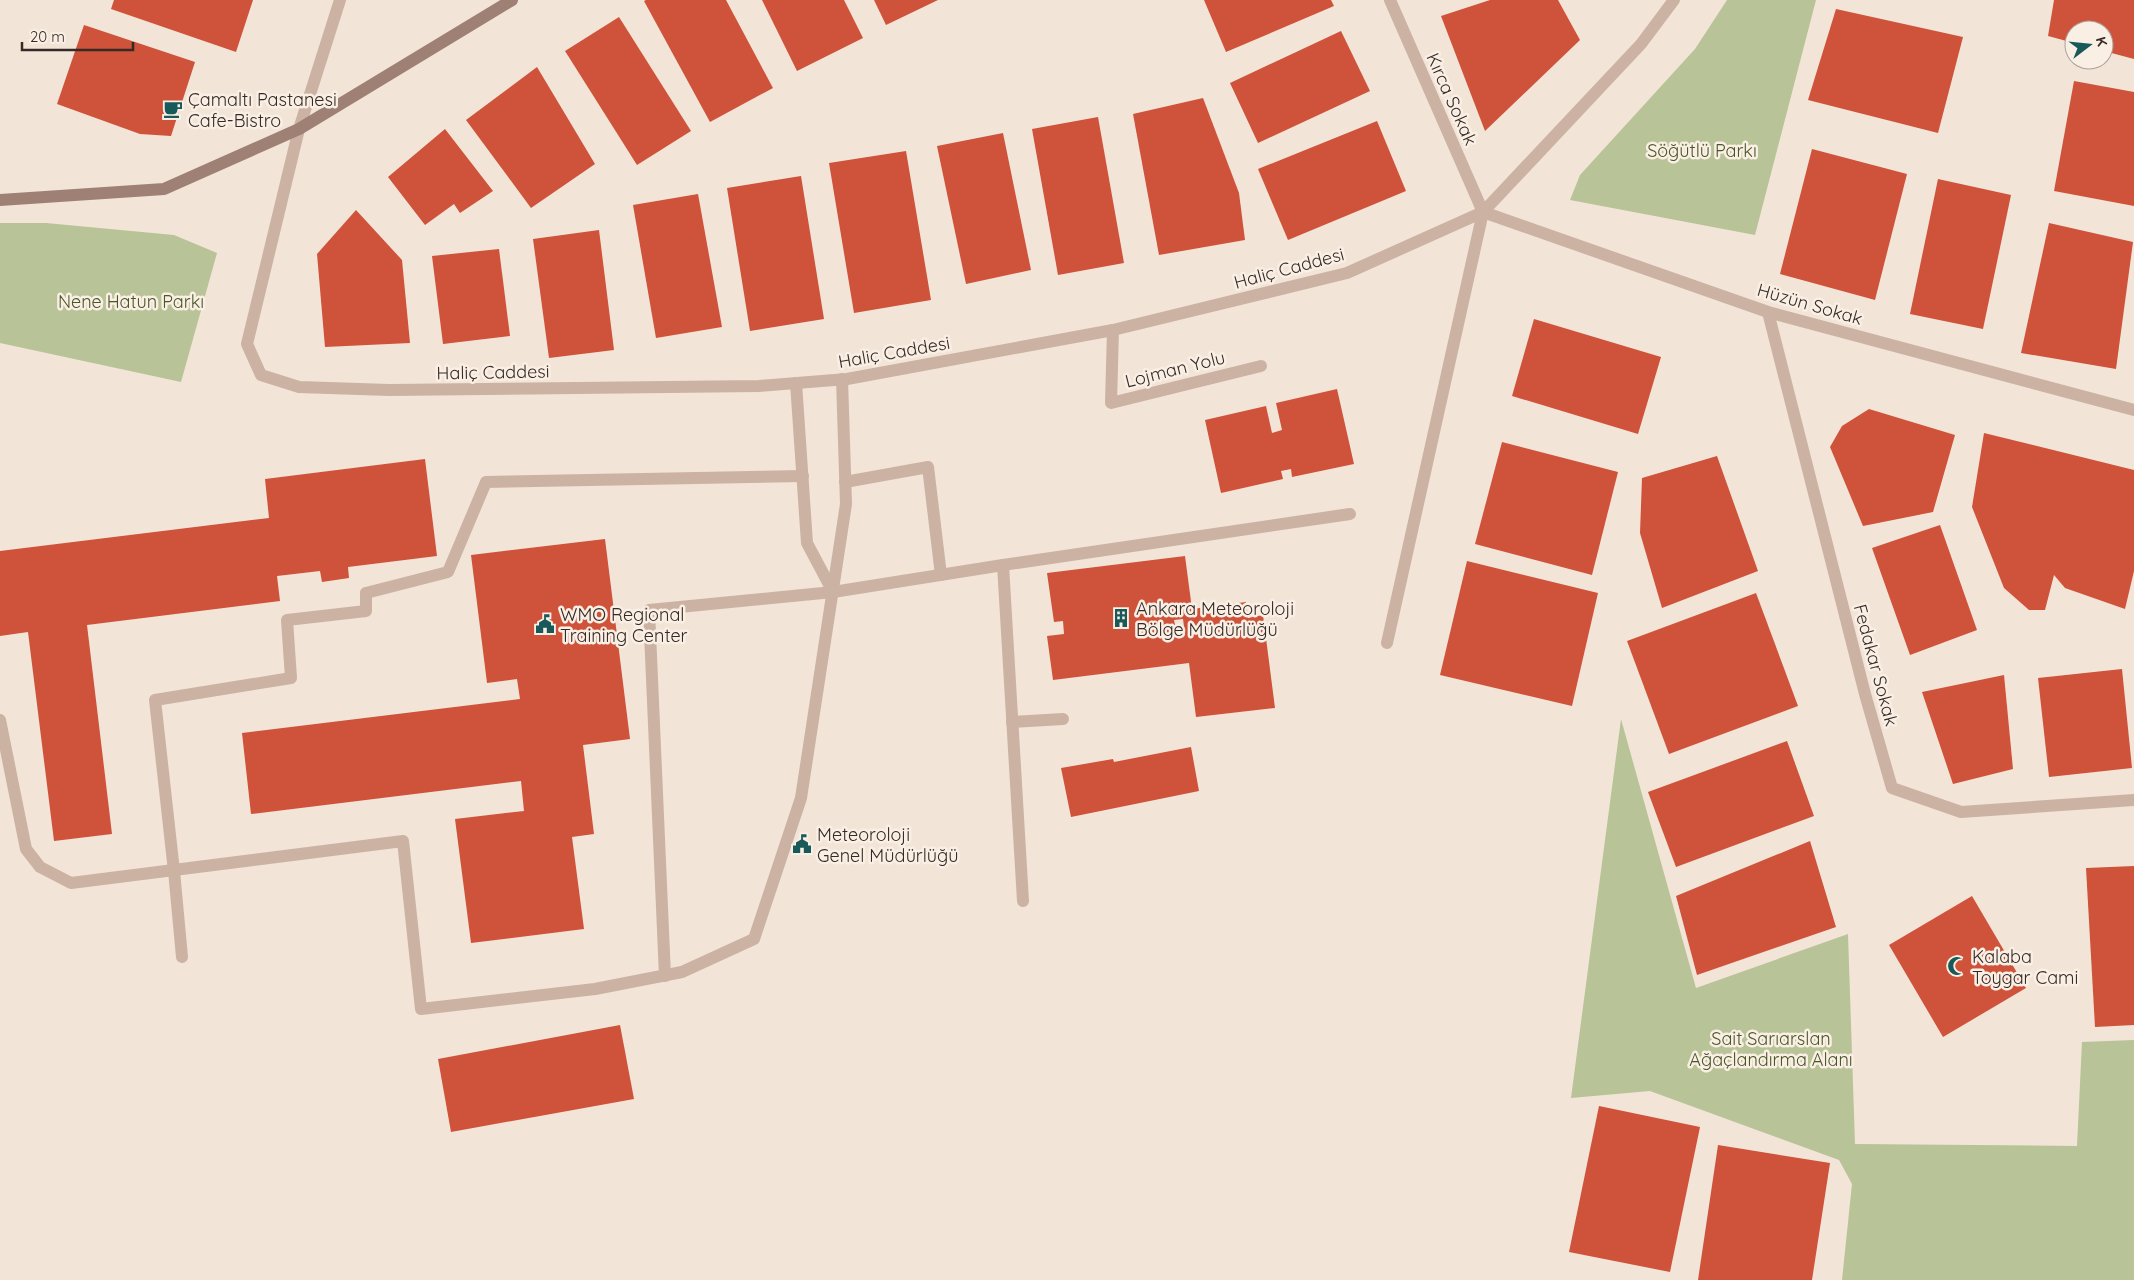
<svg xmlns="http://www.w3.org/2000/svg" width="2134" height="1280" font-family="Quicksand,sans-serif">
  <rect width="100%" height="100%" fill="#f3e4d8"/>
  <!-- green -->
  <g fill="#b8c397">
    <polygon points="1727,0 1816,0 1755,235 1570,200 1580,175 1695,49"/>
    <polygon points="0,223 46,223 174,235 217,253 181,382 0,343"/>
    <polygon points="1621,719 1696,988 1848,934 1855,1144 2077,1146 2082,1042 2134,1040 2134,1280 1842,1280 1852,1184 1839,1160 1650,1091 1571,1098"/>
  </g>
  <!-- building -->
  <g fill="#cf523a" fill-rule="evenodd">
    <polygon points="114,0 253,0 236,52 111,9"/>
    <polygon points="646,0 726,0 773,88 710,122 644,1"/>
    <polygon points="762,0 844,0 863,38 797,71"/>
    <polygon points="874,0 938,0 886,25"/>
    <polygon points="1204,0 1331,0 1334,6 1226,52"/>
    <polygon points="1490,0 1558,0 1580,40 1485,131 1441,16"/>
    <polygon points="2054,0 2134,0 2134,59 2104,51 2104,30 2074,30 2074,43 2048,36"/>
    <polygon points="1836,9 1963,37 1938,133 1808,100"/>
    <polygon points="619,17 691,131 637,165 565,51"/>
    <polygon points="84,25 195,62 171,136 140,134 57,104"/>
    <polygon points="1341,31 1370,91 1258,143 1230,83"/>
    <polygon points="537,67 595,164 531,208 466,120"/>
    <polygon points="2074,81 2134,92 2134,206 2054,191"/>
    <polygon points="1203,98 1239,193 1245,240 1159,255 1133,114"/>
    <polygon points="1098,117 1124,263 1058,275 1032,129"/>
    <polygon points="1377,121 1406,191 1288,240 1258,169"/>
    <polygon points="445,129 493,191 460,213 454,204 425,225 388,177"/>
    <polygon points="1003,133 1031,270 966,284 937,146"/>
    <polygon points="1812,149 1907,174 1875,300 1780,274"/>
    <polygon points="906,151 931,300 854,313 829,163"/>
    <polygon points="801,176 824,319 750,331 727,188"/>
    <polygon points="1938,179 2011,195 1983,329 1910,314"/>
    <polygon points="698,194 722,327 656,338 633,205"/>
    <polygon points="356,210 402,260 410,343 325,347 317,254"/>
    <polygon points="2049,223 2133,242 2116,369 2021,353"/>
    <polygon points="599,230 614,350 549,358 533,239"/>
    <polygon points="499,249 510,336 443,344 432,256"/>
    <polygon points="1534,319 1661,357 1638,434 1512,396"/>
    <polygon points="1337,389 1354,464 1292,477 1291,469 1281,471 1283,479 1221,493 1205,420 1266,406 1272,433 1282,430 1276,403"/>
    <polygon points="1869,409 1955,435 1933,512 1863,526 1830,447 1842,426"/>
    <polygon points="1984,433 2134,470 2134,571 2125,609 2065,588 2054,575 2045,610 2029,610 2004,588 1972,507"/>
    <polygon points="1502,442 1618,472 1592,575 1475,544"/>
    <polygon points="1717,456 1758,571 1662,608 1640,533 1642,478"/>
    <polygon points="425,459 437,556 348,567 349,578 322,582 320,571 277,576 280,601 87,625 112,834 54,841 28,632 0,636 0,551 269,518 265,479"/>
    <polygon points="1940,525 1977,630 1910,655 1872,548"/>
    <polygon points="605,539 630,739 583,745 594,834 572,837 584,929 471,943 455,819 524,811 521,781 251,814 242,733 520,699 517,679 487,683 471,555"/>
    <path d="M1185,556L1192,609L1246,602L1248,618L1263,615L1275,708L1196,717L1189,663L1053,680L1047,636L1064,634L1063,621L1054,622L1047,573ZM1183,619L1185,634L1177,635L1174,620Z"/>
    <polygon points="1467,561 1598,593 1572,706 1440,675"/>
    <polygon points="1756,593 1798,706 1669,754 1627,641"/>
    <polygon points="2122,669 2132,768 2049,777 2038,678"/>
    <polygon points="2004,675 2013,769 1953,784 1922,692"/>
    <polygon points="1787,741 1814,816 1676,867 1648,792"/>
    <polygon points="1191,747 1199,791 1071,817 1061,768 1113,759 1114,762"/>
    <polygon points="1810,841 1836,927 1697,975 1676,896"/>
    <polygon points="2134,866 2134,1025 2095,1027 2086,868"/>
    <polygon points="1972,896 2026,988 1943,1037 1889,945"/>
    <polygon points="620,1025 634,1099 451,1132 438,1059"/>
    <polygon points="1599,1106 1700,1127 1670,1272 1569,1252"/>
    <polygon points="1718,1145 1830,1163 1812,1280 1698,1280"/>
  </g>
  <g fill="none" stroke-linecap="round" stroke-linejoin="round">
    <!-- pedestrian -->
    <polyline stroke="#ccb2a3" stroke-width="12" points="174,871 155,700 291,678 287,620 366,611 366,593"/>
    <!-- minor -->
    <g stroke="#ccb2a3" stroke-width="12">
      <polyline points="340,0 299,129 247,344 261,375 299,387 389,390 759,386 847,379 1113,330 1347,273 1483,212 1641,44 1674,0"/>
      <polyline points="1390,0 1483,212"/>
      <polyline points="1483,212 1768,312 2134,410"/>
      <polyline points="1768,312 1865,694 1892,788 1961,812 2134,800"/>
      <polyline points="1113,330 1111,403 1261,366"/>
      <polyline points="796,383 807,543 833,592"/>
      <polyline points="845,482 928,467 941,575"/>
      <polyline points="1003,565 1023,901"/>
      <polyline points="366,593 448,572 486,482 803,476"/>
      <polyline points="1387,643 1483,212"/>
      <polyline points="0,720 26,849 40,867 71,883 403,841 421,1009 595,989 682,972 754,939 801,798 846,504 842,379"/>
      <polyline points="1012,722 1063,719"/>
      <polyline points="174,871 182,957"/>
      <polyline points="665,976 649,610 833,592 1003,565 1350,514"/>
    </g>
    <!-- secondary -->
    <polyline stroke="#9f8074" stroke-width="12" points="0,200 164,189 299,129 512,0"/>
  </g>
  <!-- icons -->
  <defs>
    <g id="cafe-bare" transform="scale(1.5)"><path d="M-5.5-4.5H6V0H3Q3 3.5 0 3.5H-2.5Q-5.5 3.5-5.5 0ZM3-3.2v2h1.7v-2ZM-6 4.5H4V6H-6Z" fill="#185a59" stroke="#faefe4" stroke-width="2.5" paint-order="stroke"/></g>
    <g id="building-bare" transform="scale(1.5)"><path d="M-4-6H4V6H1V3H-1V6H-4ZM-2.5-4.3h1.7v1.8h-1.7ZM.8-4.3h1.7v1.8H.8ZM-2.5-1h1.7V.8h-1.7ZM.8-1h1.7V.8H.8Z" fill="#185a59" stroke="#faefe4" stroke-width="2.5" paint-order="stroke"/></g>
    <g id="civic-bare" transform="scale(1.5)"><path d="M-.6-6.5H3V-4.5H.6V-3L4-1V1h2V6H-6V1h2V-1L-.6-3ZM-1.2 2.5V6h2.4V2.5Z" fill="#185a59" stroke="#faefe4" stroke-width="2.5" paint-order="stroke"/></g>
    <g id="mosque-bare" transform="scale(1.5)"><path d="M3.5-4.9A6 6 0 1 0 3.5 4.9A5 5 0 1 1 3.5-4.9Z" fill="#185a59" stroke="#faefe4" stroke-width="2.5" paint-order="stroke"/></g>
  </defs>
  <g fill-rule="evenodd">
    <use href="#cafe-bare" x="173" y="109"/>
    <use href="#building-bare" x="1121" y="618"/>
    <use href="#civic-bare" x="545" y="624"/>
    <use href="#civic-bare" x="802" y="844"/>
    <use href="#mosque-bare" x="1957" y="966"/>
  </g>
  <g text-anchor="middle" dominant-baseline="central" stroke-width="5" stroke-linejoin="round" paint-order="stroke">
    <!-- poi labels -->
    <g font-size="18" fill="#362a26" stroke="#faefe4" text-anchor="start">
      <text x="188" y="99">Çamaltı Pastanesi<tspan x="188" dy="21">Cafe-Bistro</tspan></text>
      <text x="1136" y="608">Ankara Meteoroloji<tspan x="1136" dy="21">Bölge Müdürlüğü</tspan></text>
      <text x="560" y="614">WMO Regional<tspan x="560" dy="21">Training Center</tspan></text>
      <text x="817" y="834">Meteoroloji<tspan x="817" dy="21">Genel Müdürlüğü</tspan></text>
      <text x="1972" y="956">Kalaba<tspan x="1972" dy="21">Toygar Cami</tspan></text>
    </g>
    <!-- street labels -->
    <g font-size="18" fill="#362a26" stroke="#faefe4">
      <text transform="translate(1452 99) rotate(66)">Kırca Sokak</text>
      <text transform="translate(1289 268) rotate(-15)">Haliç Caddesi</text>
      <text transform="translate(1810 304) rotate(16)">Hüzün Sokak</text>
      <text transform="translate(894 352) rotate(-10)">Haliç Caddesi</text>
      <text transform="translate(1175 369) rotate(-14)">Lojman Yolu</text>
      <text transform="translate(493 372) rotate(-1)">Haliç Caddesi</text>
      <text transform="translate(1876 665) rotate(75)">Fedakar Sokak</text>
    </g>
    <!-- park labels -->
    <g font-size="18" fill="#495628" stroke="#faefe4">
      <text x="1702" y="150">Söğütlü Parkı</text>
      <text x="131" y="301">Nene Hatun Parkı</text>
      <text x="1771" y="1038">Sait Sarıarslan<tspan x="1771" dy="21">Ağaçlandırma Alanı</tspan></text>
    </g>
  </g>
  <!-- north arrow -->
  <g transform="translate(2089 45) rotate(74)"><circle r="24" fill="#faefe4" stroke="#aca098"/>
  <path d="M0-4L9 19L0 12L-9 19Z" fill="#185a59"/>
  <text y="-8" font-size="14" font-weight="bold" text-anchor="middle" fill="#362a26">K</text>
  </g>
  <!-- scale -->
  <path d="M22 42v8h111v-8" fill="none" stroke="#362a26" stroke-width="2.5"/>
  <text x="30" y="42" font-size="15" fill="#362a26" stroke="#faefe4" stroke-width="4" paint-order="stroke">20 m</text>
</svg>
